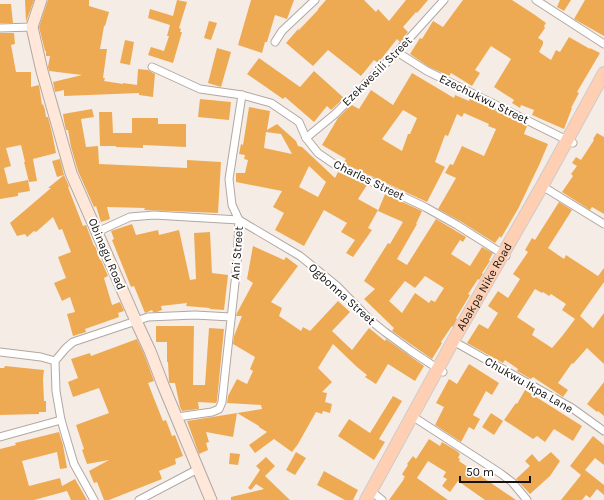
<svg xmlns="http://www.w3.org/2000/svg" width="604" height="500" font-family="Karla,sans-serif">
  <rect width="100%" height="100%" fill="#f6ece6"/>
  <!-- building -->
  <g fill="#eeaa53" fill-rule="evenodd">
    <polygon points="25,0 34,0 26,22"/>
    <polygon points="48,0 89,0 89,6 109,12 105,26 104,26 100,49 107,49 103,78 105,78 104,81 123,84 123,83 137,85 138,69 148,70 155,74 153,97 139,95 139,93 64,96 64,90 55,92 53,82 82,75 49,71 48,67 50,56 46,56 46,51 45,51 39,27"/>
    <polygon points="177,0 187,2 179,28 181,29 180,32 182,32 173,63 148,55 151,47 164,51 169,36 167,36 170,25 148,18 150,9 173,16"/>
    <polygon points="251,0 294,0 287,19 275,15 267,42 265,42 262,53 238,45"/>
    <polygon points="326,0 364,0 376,12 378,9 389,21 406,0 428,0 417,13 416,12 403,27 408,32 400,42 397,39 378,63 374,60 361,76 328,50 313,66 286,43 299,28 298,31 318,10 318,9"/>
    <polygon points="463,0 512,0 535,15 546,23 544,26 545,28 538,38 543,41 543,44 539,52 551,60 556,50 560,52 569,37 590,49 590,48 600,53 577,92 579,93 571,108 572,108 564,129 532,115 534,110 521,105 520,108 512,103 514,100 494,87 511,59 491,46 475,70 480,73 472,86 451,73 449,76 429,67 410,54 420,38 422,39 433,21 443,27"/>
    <polygon points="560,0 571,0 564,11 557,7"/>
    <polygon points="585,0 604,0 604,36 574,19"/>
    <polygon points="0,4 11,4 13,23 0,23"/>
    <polygon points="209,21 217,23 211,40 204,38"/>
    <polygon points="0,33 14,33 15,44 11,45 16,72 31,72 31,87 39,85 42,105 43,104 45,110 46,117 48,117 52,133 56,153 33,159 37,181 29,182 24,162 25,162 21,145 6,148 11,166 4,168 8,184 28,180 30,191 18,193 18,196 0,199"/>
    <polygon points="125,40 134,42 130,65 120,63"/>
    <polygon points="217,48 231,52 221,87 208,83"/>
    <polygon points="259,58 300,87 314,71 344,98 331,110 327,106 314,122 285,97 283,99 247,74"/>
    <path d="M412,73L454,98L455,95L469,101L470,98L527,126L524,134L548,144L540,163L518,209L501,238L500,236L495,243L460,221L438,209L456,178L445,173L450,164L453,165L462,146L484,156L496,129L488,126L489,124L464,113L462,117L457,114L448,136L445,135L435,162L445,167L427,202L343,163L346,159L322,145L338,118L351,105L352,106V105L359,109L371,90L393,105ZM403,110L417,118L410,134H408L402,151L382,139Z"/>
    <polygon points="200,99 231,102 229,120 198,117"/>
    <path d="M249,107L270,111L267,130L277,124L296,141L298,146L302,147L335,178L338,172L367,185L358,199L378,210L368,228L372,230L353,257L346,253L355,240L341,232L347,223L324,210L304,246L275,230L284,213L273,207L282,191L236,182V173H245L248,160L244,159L245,155L239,154L241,144L243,145ZM266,132L281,134L292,154L264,148ZM309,166L326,182L318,197L299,187Z"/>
    <polygon points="92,109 94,117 81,119 86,147 98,146 99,164 187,168 187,160 221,162 218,213 144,210 145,208 107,207 110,219 101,222 96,206 94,207 78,171 71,147 68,130 66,130 64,121 63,114"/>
    <polygon points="99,112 112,112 113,133 132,133 132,118 158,118 158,124 186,124 186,147 143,145 143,148 116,147 116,146 100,146"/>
    <polygon points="597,133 604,137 604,214 592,207 590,210 562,192 573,176 571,174 577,166 572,163 576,157 581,160 594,140 593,139"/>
    <polygon points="60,159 64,175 68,184 69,187 68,187 83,226 86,225 94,246 95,246 100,260 101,260 108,276 104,278 112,305 120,302 124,311 118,313 119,317 85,329 86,332 73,336 67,314 75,312 70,297 62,301 54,283 66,278 58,257 71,252 62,229 59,230 53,217 36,232 34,231 27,237 25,234 17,236 10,223 51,188 48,188 64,175 57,177 52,161"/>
    <path d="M385,194L422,211L416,224H417L397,259L407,265L436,219L466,237L463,242L460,240L451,254L470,266L482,247L493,253L489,260L490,261L482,273L483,274L479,280L478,279L468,294L470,295L456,318L457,319L453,327L452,326L441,342L442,343L432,359L392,331L394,328L364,299L375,289L364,281L388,243L390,244L403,222L378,211ZM425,276L444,288L435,302L431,300L429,303L415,293L402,313L389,301L405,281L415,288Z"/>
    <path d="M559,202L572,210L548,248L564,259L566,255L598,276L604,268V282L580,316L593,328L604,313V364L587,348L573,364L572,363L558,383L568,390L563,397L533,377L531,379L517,371L518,369L505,360L503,363L467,343L479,324L488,329L498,313L488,306L498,291L508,298L520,279L513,274L528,252L525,250L532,238L535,240ZM535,289L542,293L543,292L549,296L551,294L566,304L562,310L575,319L563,335L552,348L532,335L535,329L517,317Z"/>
    <polygon points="132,224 136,235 158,230 159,235 179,230 190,280 196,279 194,233 210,232 212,273 228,275 224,310 210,309 210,308 186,306 187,303 161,306 162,310 157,312 153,312 152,310 145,313 134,286 131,287 112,240 114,239 111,231"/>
    <polygon points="253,246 284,260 286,257 298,266 271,302 282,308 279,316 301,331 303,327 310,331 338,301 350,312 332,331 352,350 369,328 385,341 386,339 424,366 415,381 388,364 376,384 365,377 367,375 357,367 333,344 318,368 332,382 322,392 327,393 325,402 332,404 330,413 323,411 322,414 316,412 298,444 292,452 274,439 255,453 249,445 267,432 259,427 259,426 237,413 233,437 206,432 209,442 206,443 208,450 199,454 187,421 262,409 261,405 227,403 228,396 237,379 247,384 253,371 250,369 255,357 233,344 234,336 242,316 236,316 237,313 253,283 247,279"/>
    <polygon points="156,326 194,326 193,385 205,385 209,328 224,329 217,401 216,403 198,402 199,409 182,411 180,407 175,383 170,383 169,382 168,362 167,362 167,342 156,342"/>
    <polygon points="137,339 144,354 154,381 148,383 155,401 163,421 166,420 172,436 175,435 183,456 175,459 176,464 159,471 162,479 109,500 104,500 97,482 94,483 89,471 109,460 87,464 82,450 84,449 76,425 109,413 99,388 73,397 68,382 78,378 71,359 90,353 91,356"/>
    <polygon points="469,364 499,383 492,395 486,391 473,415 480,419 474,430 469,427 461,442 435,425 444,407 436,403 449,379 457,384"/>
    <polygon points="5,366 44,370 43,379 44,401 46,401 46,412 39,412 39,414 0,415 0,368 4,368"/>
    <polygon points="604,382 604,416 598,411 597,412 587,404"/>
    <polygon points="525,390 582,426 573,441 554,429 545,442 537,436 533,439 504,420 516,403 517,404"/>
    <polygon points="393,396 402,401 379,439 385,442 374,460 338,436 349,419 370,433"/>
    <polygon points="491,413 503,421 494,435 482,427"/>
    <polygon points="59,432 63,445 67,468 60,469 57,452 22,461 29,486 60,478 62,486 75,479 87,500 71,500 67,491 34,500 0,500 0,449 16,445 15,443"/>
    <polygon points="593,436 604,445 604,465 595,458 585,470 604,485 604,495 597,489 590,498 586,495 582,500 561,500 581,475 570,466"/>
    <polygon points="429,439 440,446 442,442 457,451 460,454 458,458 460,459 459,461 516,500 485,500 458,481 450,492 442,486 447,479 443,477 446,472 428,461 417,478 448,500 389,500 404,479 403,479 405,477 402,474 408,465 407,464 413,456 416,459"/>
    <polygon points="296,452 306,458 295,475 286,470"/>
    <polygon points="551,452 560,461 550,476 530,494 516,479 530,466 525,461 532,454 539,462"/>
    <polygon points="230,453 240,454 238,465 229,464"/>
    <polygon points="266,457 275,466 265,476 290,500 231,500 231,497 264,489 256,484 251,490 248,488 260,470 256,466"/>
    <polygon points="324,471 358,490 353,500 345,500 317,485"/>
  </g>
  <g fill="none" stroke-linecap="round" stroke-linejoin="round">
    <!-- street casing -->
    <g stroke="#b1a8a2" stroke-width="9">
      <g id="street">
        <polyline points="536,0 604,44"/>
        <polyline points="0,28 32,27"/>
        <polyline points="275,42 282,31 315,0"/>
        <polyline points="397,52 427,71 573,143"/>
        <polyline points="152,67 200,89 242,95 271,103 299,122 306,138 318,153 334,164 425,207 457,225 506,256"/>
        <polyline points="306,138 335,114 397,52 444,0"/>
        <polyline points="542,186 604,224"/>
        <polyline points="97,232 130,217 154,215 239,220 300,256 337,286 370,320 385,332 411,351 443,372"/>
        <polyline points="453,341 572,408 604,431"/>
        <polyline points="0,352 41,357 55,361"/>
        <polyline points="412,416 500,473 512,482 527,500"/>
        <polyline points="177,417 212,412 219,409 222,402 237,264 239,220 232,205 229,179 242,95"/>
        <polyline points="0,437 61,420"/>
        <polyline points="371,491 382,500"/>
        <polyline points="94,500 74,464 61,420 56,391 55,361 66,348 73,342 148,317 195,315 231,317"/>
        <polyline points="139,500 198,469"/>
      </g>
    </g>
    <!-- secondary casing -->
    <g stroke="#b1a8a2" stroke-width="13">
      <polyline id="secondary" points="41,0 32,27 42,71 71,173 136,321 150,351 163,385 211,500"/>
    </g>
    <!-- primary casing -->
    <g stroke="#cccbca" stroke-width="14">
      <g id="primary">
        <path id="s1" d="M366,500L453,341L542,186L604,73"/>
      </g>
    </g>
    <!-- street -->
    <use href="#street" stroke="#fff" stroke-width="7"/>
    <!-- secondary -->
    <use href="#secondary" stroke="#ffe7d9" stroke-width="11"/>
    <!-- primary -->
    <use href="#primary" stroke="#fecfb3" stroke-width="12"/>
  </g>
  <g text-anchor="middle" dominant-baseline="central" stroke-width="4" stroke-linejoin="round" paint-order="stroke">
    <!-- street labels -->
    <g font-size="12" fill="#151210" stroke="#fff">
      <text transform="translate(377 71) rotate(-45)">Ezekwesili Street</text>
      <text transform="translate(484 99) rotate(26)">Ezechukwu Street</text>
      <text transform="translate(369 180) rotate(26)">Charles Street</text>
      <text transform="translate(237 253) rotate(-86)">Ani Street</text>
      <text transform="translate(107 254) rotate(67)">Obinagu Road</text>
      <text stroke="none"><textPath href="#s1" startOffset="244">Abakpa Nike Road</textPath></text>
      <text transform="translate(342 294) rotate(42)">Ogbonna Street</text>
      <text transform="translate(529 385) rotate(30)">Chukwu Ikpa Lane</text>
    </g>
  </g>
  <!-- scale -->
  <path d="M460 476v6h70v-6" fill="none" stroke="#151210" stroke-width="2"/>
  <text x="466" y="476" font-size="12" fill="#151210" stroke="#ffffff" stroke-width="3" paint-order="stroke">50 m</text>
</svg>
